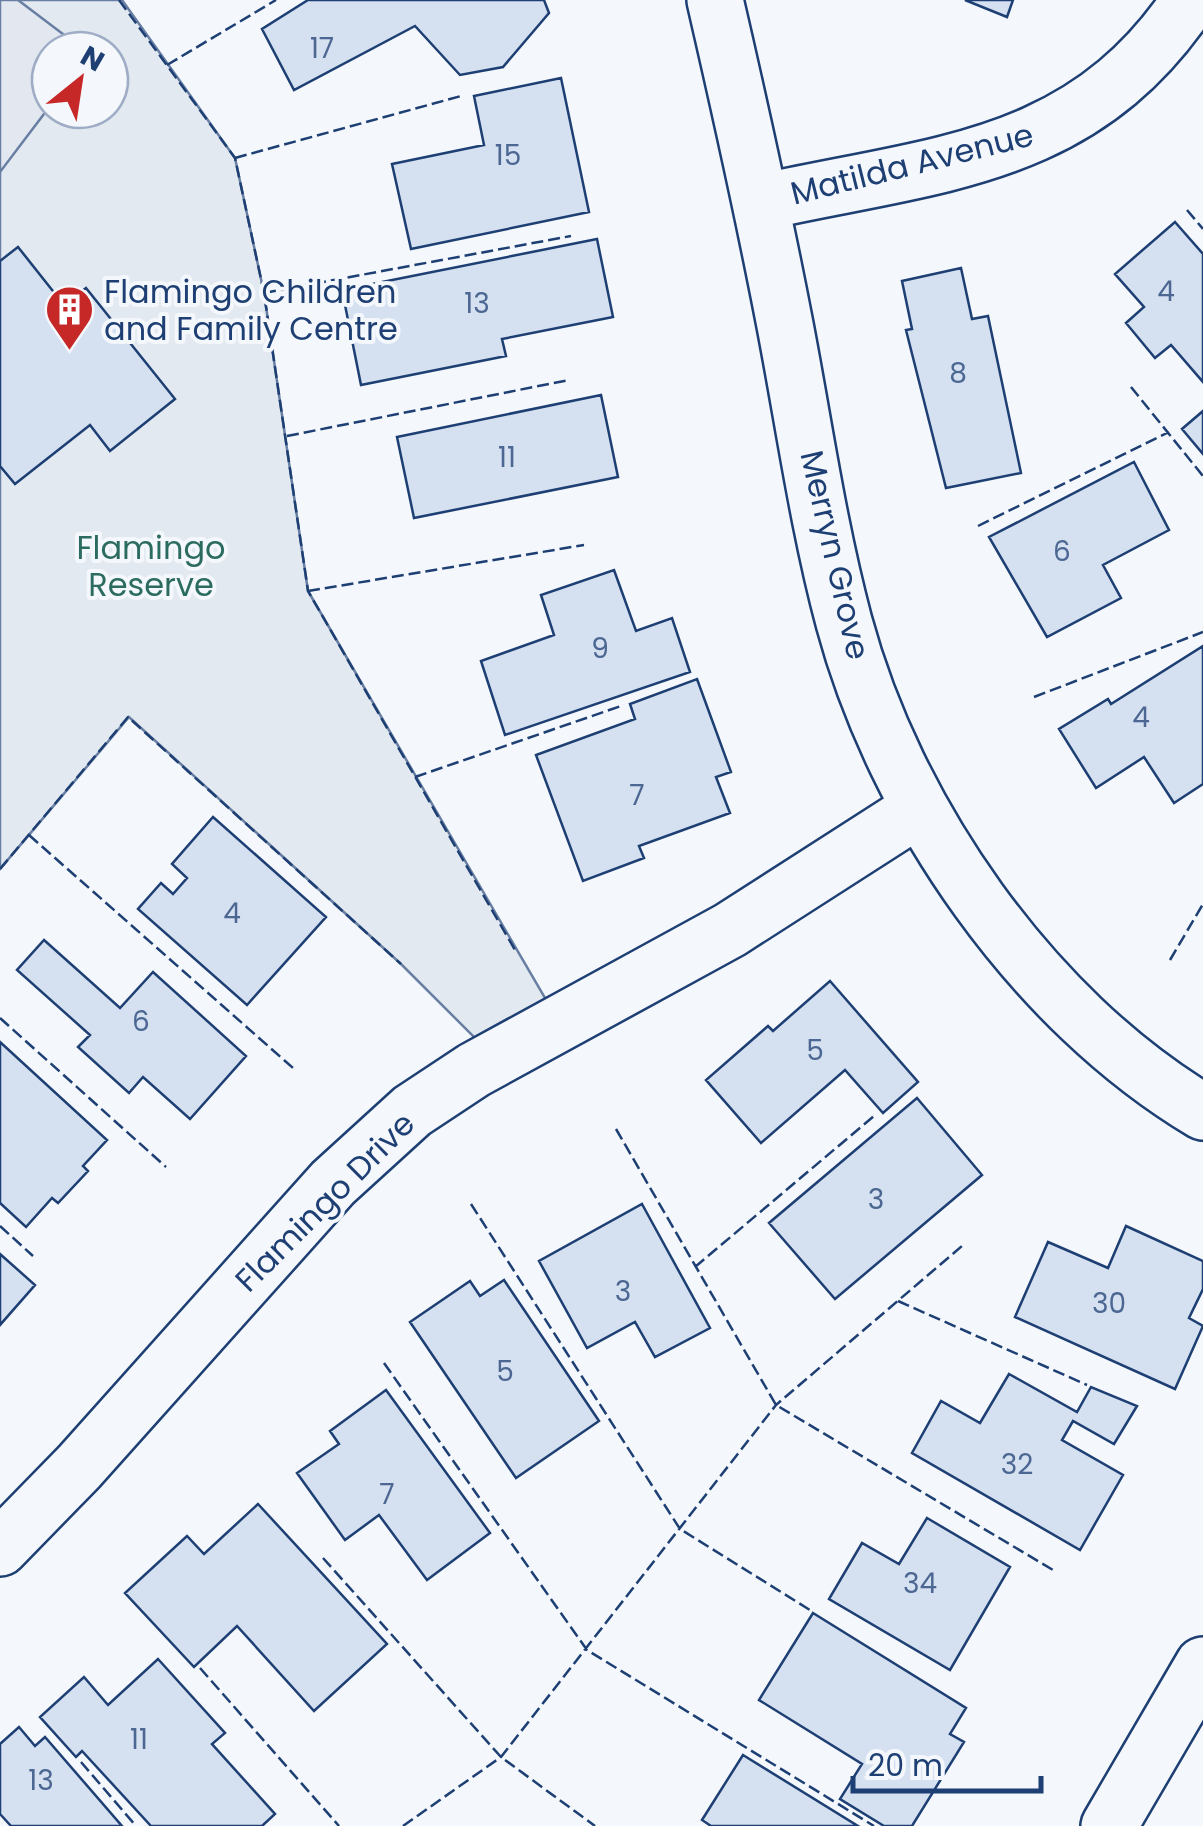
<svg xmlns="http://www.w3.org/2000/svg" width="1203" height="1826" viewBox="0 0 1203 1826" font-family="Poppins,sans-serif">
<rect width="100%" height="100%" fill="#f4f7fb"/>
<path fill="#e3e9f0" stroke="#687fa3" stroke-width="2.5" fill-rule="evenodd" d="M 0,0 L 122,0 L 235,158 L 264,293 L 308,591 L 559,1022 L 495,1058 L 401,964 L 129,717 L 0,869 ZM 50,50 L 110,50 L 110,110 L 50,110 Z"/>
<path fill="#e3e8f0" stroke="#687fa3" stroke-width="2.5" d="M 0,0 L 18,0 L 84,50 L 50,50 L 50,106 L 0,172 Z"/>
<path fill="#d5e0f0" stroke="#1d3f73" stroke-width="2.5" d="M 308,0 L 544,0 L 549,13 L 503,67 L 460,75 L 415,26 L 294,90 L 262,29 Z
M 965,0 L 1013,0 L 1007,17 Z
M 561,78 L 589,212 L 411,249 L 392,164 L 484,145 L 474,96 Z
M 1175,222 L 1203,254 L 1203,382 L 1171,345 L 1155,358 L 1126,323 L 1144,307 L 1115,274 Z
M 597,239 L 613,317 L 502,339 L 506,356 L 361,385 L 342,290 Z
M 18,247 L 64,305 L 86,288 L 175,399 L 110,451 L 90,425 L 15,484 L 0,466 L 0,261 Z
M 961,268 L 972,319 L 988,316 L 1021,473 L 946,488 L 906,330 L 912,329 L 902,281 Z
M 601,395 L 618,477 L 414,518 L 397,437 Z
M 1203,411 L 1203,454 L 1182,429 Z
M 1134,462 L 1169,530 L 1103,565 L 1121,598 L 1047,637 L 989,537 Z
M 614,570 L 636,631 L 672,618 L 690,672 L 505,735 L 481,661 L 554,635 L 541,595 Z
M 1203,646 L 1203,784 L 1174,803 L 1144,757 L 1096,788 L 1059,729 L 1108,699 L 1111,704 Z
M 697,679 L 731,772 L 716,777 L 730,813 L 639,846 L 644,858 L 583,881 L 536,755 L 635,719 L 630,704 Z
M 213,817 L 326,917 L 247,1005 L 138,909 L 161,883 L 173,894 L 187,878 L 172,864 Z
M 44,940 L 120,1008 L 153,972 L 246,1056 L 190,1119 L 143,1077 L 129,1093 L 78,1047 L 90,1035 L 17,970 Z
M 830,981 L 918,1082 L 883,1113 L 845,1070 L 761,1143 L 706,1080 L 768,1026 L 773,1031 Z
M 0,1042 L 107,1140 L 83,1166 L 88,1171 L 58,1203 L 52,1198 L 26,1227 L 0,1203 Z
M 917,1098 L 982,1175 L 835,1299 L 769,1223 Z
M 642,1204 L 710,1328 L 655,1357 L 635,1322 L 587,1348 L 539,1261 Z
M 1126,1226 L 1203,1261 L 1203,1289 L 1189,1318 L 1203,1326 L 1175,1389 L 1015,1317 L 1048,1242 L 1108,1268 Z
M 0,1254 L 35,1285 L 0,1325 Z
M 504,1280 L 599,1421 L 516,1478 L 410,1322 L 470,1281 L 480,1296 Z
M 1009,1374 L 1077,1412 L 1091,1387 L 1137,1406 L 1114,1444 L 1073,1421 L 1062,1440 L 1123,1475 L 1080,1550 L 912,1453 L 941,1401 L 980,1423 Z
M 386,1390 L 490,1533 L 427,1580 L 379,1515 L 345,1540 L 297,1473 L 339,1444 L 330,1431 Z
M 258,1504 L 387,1644 L 314,1711 L 237,1626 L 194,1667 L 125,1593 L 187,1536 L 204,1554 Z
M 927,1518 L 1010,1567 L 950,1670 L 829,1599 L 862,1543 L 899,1564 Z
M 813,1613 L 966,1708 L 950,1734 L 964,1742 L 912,1826 L 884,1826 L 840,1799 L 862,1764 L 759,1700 Z
M 158,1659 L 225,1733 L 212,1744 L 275,1814 L 262,1826 L 151,1826 L 82,1751 L 76,1757 L 40,1717 L 84,1677 L 108,1705 Z
M 19,1727 L 35,1746 L 45,1737 L 122,1826 L 11,1826 L 0,1814 L 0,1744 Z
M 743,1755 L 858,1826 L 711,1826 L 702,1820 Z"/>
<g fill="none" stroke-linecap="round" stroke-linejoin="round">
<defs>
<path id="minor" d="M 715,0 C 740,108 764,216 785,325 C 804,424 818,525 844,622 C 895,812 1032,1010 1203,1112
M 762,202 C 936,163 1082,162 1190,0
M 0,1548 L 79,1467 L 333,1183 L 412,1111 L 474,1070 L 730,930 L 917,810
M 1109,1826 L 1203,1665"/>
</defs>
<use href="#minor" stroke="#1d3f73" stroke-width="60"/>
<use href="#minor" stroke="#f4f7fb" stroke-width="55"/>
<path stroke="#1d3f73" stroke-width="2.5" stroke-dasharray="12 5" stroke-linecap="butt" d="M 119,0 L 235,158 L 264,293 L 308,591 L 515,950
M 167,65 L 276,0
M 235,158 L 461,96
M 1187,210 L 1203,229
M 264,293 L 571,236
M 1131,387 L 1203,476
M 287,436 L 569,380
M 978,526 L 1169,432
M 308,591 L 584,545
M 1034,697 L 1203,632
M 415,777 L 624,705
M 29,835 L 293,1068
M 0,869 L 128,717 L 401,964
M 1170,960 L 1203,904
M 0,1018 L 166,1167
M 616,1129 L 776,1405 L 1053,1570
M 471,1204 L 680,1529 L 810,1610
M 0,1226 L 33,1256
M 695,1267 L 874,1116
M 898,1301 L 1087,1385
M 384,1363 L 587,1650 L 874,1826
M 323,1558 L 501,1757 L 595,1826
M 200,1668 L 339,1826
M 81,1762 L 136,1826
M 403,1826 L 501,1757 L 776,1405 L 962,1246"/>
</g>
<defs>
<symbol id="building-pin" viewBox="-11 -11 22 30"><path d="M0 17L-7.5 6A9.5 9.5 0 1 1 7.5 6Z" fill="#c62828" stroke="#f4f7fb"/><path d="M-4-6H4V6H1V3H-1V6H-4ZM-2.5-4.3h1.7v1.8h-1.7ZM.8-4.3h1.7v1.8H.8ZM-2.5-1h1.7V.8h-1.7ZM.8-1h1.7V.8H.8Z" fill="#fff"/></symbol>
</defs>
<g fill-rule="evenodd">
<use href="#building-pin" x="42" y="282" width="55" height="75"/>
</g>
<g text-anchor="middle" stroke-width="8" stroke-linejoin="round" paint-order="stroke">
<g font-size="28" fill="#4b6792">
<text x="322" y="58">17</text>
<text x="508" y="165">15</text>
<text x="1166" y="301">4</text>
<text x="477" y="313">13</text>
<text x="958" y="383">8</text>
<text x="507" y="467">11</text>
<text x="1062" y="561">6</text>
<text x="600" y="658">9</text>
<text x="1141" y="727">4</text>
<text x="637" y="805">7</text>
<text x="232" y="923">4</text>
<text x="141" y="1031">6</text>
<text x="815" y="1060">5</text>
<text x="876" y="1209">3</text>
<text x="623" y="1301">3</text>
<text x="1109" y="1313">30</text>
<text x="505" y="1381">5</text>
<text x="1017" y="1474">32</text>
<text x="387" y="1504">7</text>
<text x="920" y="1593">34</text>
<text x="139" y="1749">11</text>
<text x="41" y="1790">13</text>
</g>
<g font-size="32" fill="#1d3f73" stroke="#f4f7fb">
<text transform="translate(912 164) rotate(-14)" y="11">Matilda Avenue</text>
<text transform="translate(835 555) rotate(77)" y="11">Merryn Grove</text>
<text transform="translate(325 1202) rotate(-45)" y="11">Flamingo Drive</text>
</g>
<g font-size="32" fill="#1d3f73" stroke="#f4f7fb" text-anchor="start">
<text x="104" y="303">Flamingo Children<tspan x="104" dy="37">and Family Centre</tspan></text>
</g>
<g font-size="32" fill="#2c6c60" stroke="#f4f7fb">
<text x="151" y="559">Flamingo<tspan x="151" dy="37">Reserve</tspan></text>
</g>
</g>
<g transform="translate(80 80) rotate(30)"><circle r="48" fill="#f4f7fb" stroke="#9eadc5" stroke-width="2.5"/>
<path d="M0-8L18 38L0 25L-18 38Z" fill="#c62828"/>
<text y="-15" font-size="28" font-weight="bold" text-anchor="middle" fill="#1d3f73">N</text>
</g>
<path d="M853 1776v15h188v-15" fill="none" stroke="#1d3f73" stroke-width="5"/>
<text x="868" y="1776" font-size="30" fill="#1d3f73" stroke="#f4f7fb" stroke-width="8" paint-order="stroke">20 m</text>
</svg>
